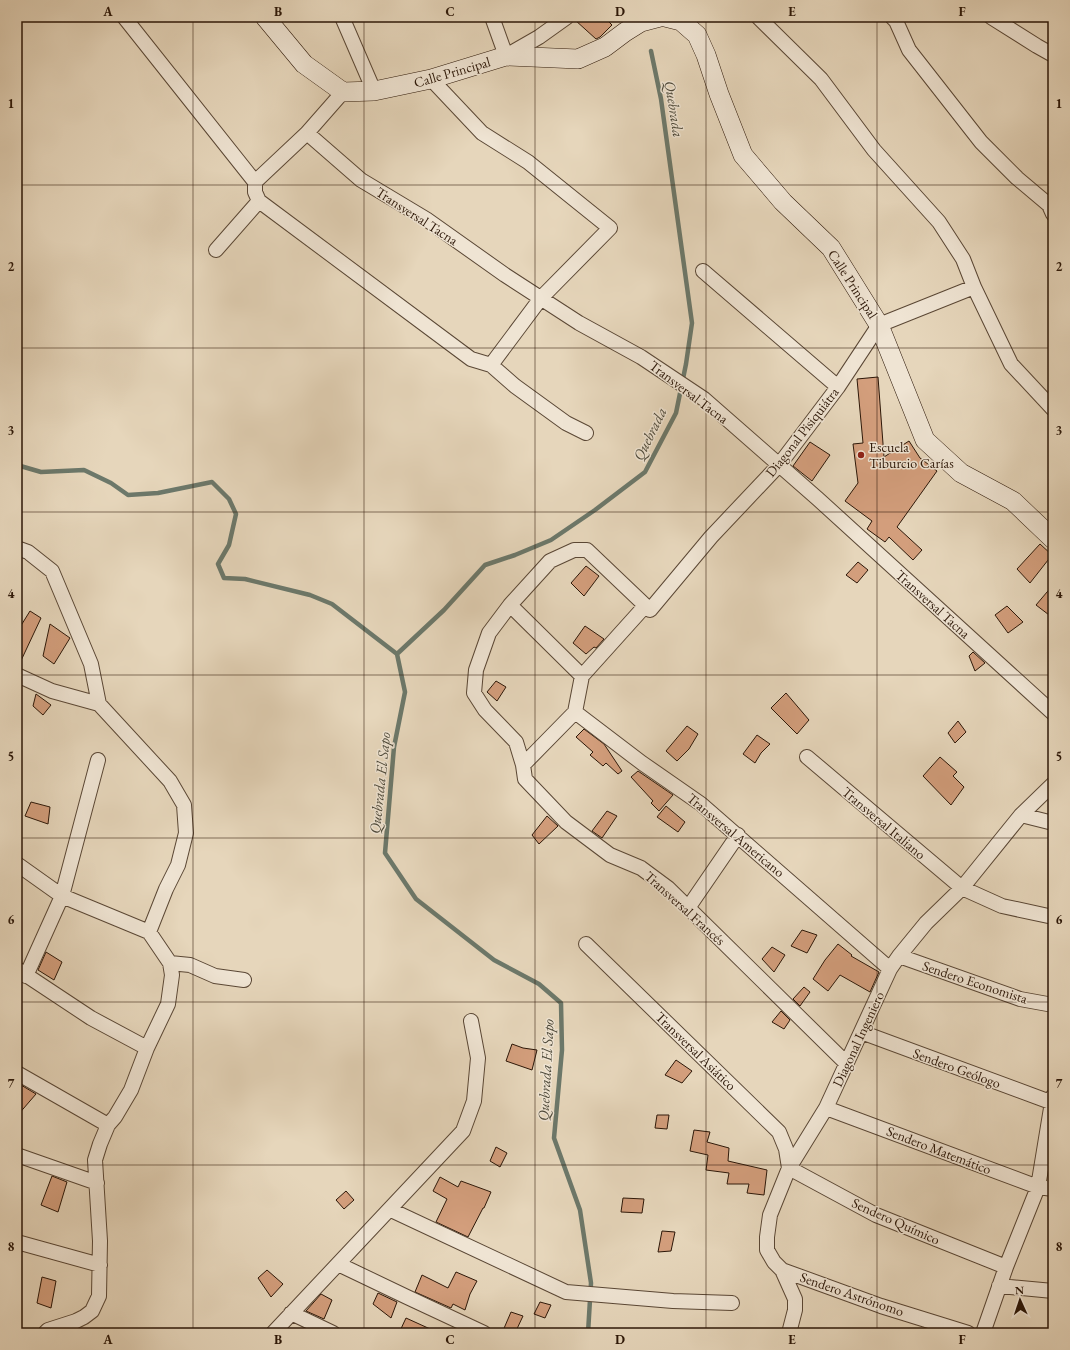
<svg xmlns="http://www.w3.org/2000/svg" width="1070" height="1350" viewBox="0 0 1070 1350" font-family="'EB Garamond',serif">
<rect width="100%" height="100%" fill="#e6d6bb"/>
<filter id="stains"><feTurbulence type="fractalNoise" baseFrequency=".005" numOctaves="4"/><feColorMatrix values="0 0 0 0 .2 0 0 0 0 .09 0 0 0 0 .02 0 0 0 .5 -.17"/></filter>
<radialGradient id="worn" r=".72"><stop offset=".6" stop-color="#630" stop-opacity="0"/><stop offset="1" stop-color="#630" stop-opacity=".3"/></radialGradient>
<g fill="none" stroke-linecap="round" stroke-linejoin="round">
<path stroke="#6c786a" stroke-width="4.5" d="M 17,465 L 41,472 L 84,470 L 111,483 L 128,495 L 158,493 L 212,482 L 229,499 L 236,514 L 229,545 L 218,564 L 224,578 L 245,579 L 310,595 L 332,604 L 397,654 L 405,692 L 394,747 L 385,853 L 416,899 L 494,960 L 539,984 L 561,1003 L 562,1050 L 554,1138 L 580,1210 L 591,1283 L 588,1333
M 397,654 L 444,610 L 485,565 L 515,555 L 551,540 L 595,510 L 645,472 L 676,413 L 686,364 L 692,323 L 661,99 L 651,51"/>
</g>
<path fill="#d39e7c" stroke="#2c1708" d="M 575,17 L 604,17 L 612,25 L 600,37 L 596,39 L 575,20 Z
M 878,377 L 884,457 L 909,441 L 920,458 L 937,471 L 897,527 L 922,550 L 913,560 L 889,537 L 885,542 L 867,529 L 872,521 L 845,501 L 858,483 L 853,444 L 863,443 L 857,379 Z
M 810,442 L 830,455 L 812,481 L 793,466 Z
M 1040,544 L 1052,555 L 1030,583 L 1017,569 Z
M 858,562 L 868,570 L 857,583 L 846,575 Z
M 586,566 L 599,576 L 584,596 L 571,583 Z
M 1053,585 L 1053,618 L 1036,605 Z
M 1007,606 L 1023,622 L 1008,633 L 995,615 Z
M 30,611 L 41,618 L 18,667 L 17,667 L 17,632 Z
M 50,624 L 70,638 L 54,664 L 43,656 Z
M 585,626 L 604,639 L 596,648 L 594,647 L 586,654 L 573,643 Z
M 973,652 L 985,663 L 975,671 L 969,656 Z
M 496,681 L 506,687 L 497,701 L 487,692 Z
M 786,693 L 809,720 L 797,734 L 771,708 Z
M 36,694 L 51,705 L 43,715 L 33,706 Z
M 958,721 L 966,732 L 955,743 L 948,733 Z
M 687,726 L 698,734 L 689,749 L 677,761 L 666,751 Z
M 584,729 L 604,744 L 622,771 L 618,774 L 606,763 L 603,766 L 590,755 L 593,752 L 576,737 Z
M 757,735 L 770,744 L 761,753 L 755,763 L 743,754 Z
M 940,757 L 957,772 L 953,776 L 964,787 L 951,805 L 923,776 Z
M 638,771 L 673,795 L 659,811 L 651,803 L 653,801 L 631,777 Z
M 31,802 L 50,807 L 48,824 L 25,816 Z
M 666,806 L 685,822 L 678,832 L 657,817 Z
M 607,811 L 617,816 L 602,838 L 592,831 Z
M 547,816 L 558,826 L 539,844 L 532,835 Z
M 802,930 L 817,935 L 807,953 L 791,946 Z
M 838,944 L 852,955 L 851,956 L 879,972 L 870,992 L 840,975 L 828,991 L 813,979 L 825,960 Z
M 772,947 L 785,955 L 774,972 L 762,959 Z
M 46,952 L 62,962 L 54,980 L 38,970 Z
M 804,987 L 810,992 L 800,1006 L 793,999 Z
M 781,1011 L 790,1020 L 784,1029 L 772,1022 Z
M 512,1044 L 523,1048 L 537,1050 L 532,1070 L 506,1061 Z
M 676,1060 L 692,1071 L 682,1083 L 665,1075 Z
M 21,1085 L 36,1094 L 17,1116 L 17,1092 Z
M 657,1115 L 669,1115 L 667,1129 L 655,1128 Z
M 694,1130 L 710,1132 L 707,1142 L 729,1148 L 728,1161 L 767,1170 L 764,1195 L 747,1193 L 749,1184 L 727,1184 L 729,1173 L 706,1170 L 708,1155 L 690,1151 Z
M 496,1147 L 507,1153 L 500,1167 L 490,1161 Z
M 52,1176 L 67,1182 L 58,1212 L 41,1205 Z
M 440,1177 L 458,1187 L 461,1181 L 491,1192 L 484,1208 L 483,1208 L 468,1237 L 436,1222 L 447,1199 L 433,1191 Z
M 346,1191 L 354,1200 L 344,1209 L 336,1200 Z
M 623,1198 L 644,1199 L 642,1213 L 621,1212 Z
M 662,1231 L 675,1232 L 671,1251 L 658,1252 Z
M 267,1270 L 283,1284 L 271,1297 L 258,1278 Z
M 456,1272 L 477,1281 L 470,1294 L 465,1310 L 453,1304 L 451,1308 L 415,1292 L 422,1275 L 448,1288 Z
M 42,1277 L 56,1281 L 51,1308 L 37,1303 Z
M 378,1293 L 397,1302 L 391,1318 L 373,1304 Z
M 321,1294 L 332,1300 L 324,1319 L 306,1311 Z
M 540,1302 L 551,1305 L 545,1318 L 534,1314 Z
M 511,1312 L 523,1316 L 515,1333 L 502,1333 Z
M 406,1318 L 439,1333 L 399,1333 Z"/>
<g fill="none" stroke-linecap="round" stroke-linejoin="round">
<defs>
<path id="street" d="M 124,17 L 255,182
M 342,17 L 374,91
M 492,17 L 506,56 L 539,37 L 567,17
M 758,17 L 821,79 L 874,150 L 939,222 L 963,259 L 974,287 L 1011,364 L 1053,409
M 892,17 L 896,21 L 909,50 L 981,142 L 1017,178 L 1049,205 L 1053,214
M 991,17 L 1037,46 L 1053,55
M 431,79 L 482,133 L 528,162 L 610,228 L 541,298 L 491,365
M 307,133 L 361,180 L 426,219 L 505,275 L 579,323 L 641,357 L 704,399 L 818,499 L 1053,713
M 259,201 L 471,359 L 491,365 L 515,386 L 566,423 L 586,433
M 216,250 L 259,201 L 255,192 L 255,182 L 307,133 L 343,92
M 703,271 L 838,387
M 17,548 L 28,552 L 52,571 L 91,664 L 99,704 L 170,781 L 184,805 L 186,833 L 178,865 L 166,889 L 149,932
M 510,605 L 582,676
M 17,675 L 52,691 L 99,704
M 575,712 L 642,763 L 701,804 L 890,969
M 807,757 L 962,888 L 1002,906 L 1053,917
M 523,765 L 575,712 L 582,676 L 645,606
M 1021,815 L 1053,823
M 17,864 L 62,896 L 149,932 L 170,963 L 172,975 L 168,1004 L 147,1048 L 131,1090 L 115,1117 L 108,1125 L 100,1144 L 95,1160 L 100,1241 L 99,1296 L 92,1311 L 84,1317 L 76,1321 L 48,1330 L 45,1333
M 688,908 L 738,835
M 586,944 L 779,1132 L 786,1149 L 789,1168 L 876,1215 L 1006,1267
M 899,956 L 1020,999 L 1053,1005
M 170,963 L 190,965 L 215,976 L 244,980
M 17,969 L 91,1018 L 147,1048
M 26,976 L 62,896 L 98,760
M 861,1032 L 1053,1103
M 846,1063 L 668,888 L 641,868 L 610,855 L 566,822 L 525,779 L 523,765 L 516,742 L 485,710 L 474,693 L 476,670 L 489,633 L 510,605 L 550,561 L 574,550 L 587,550 L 650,610 L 711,537 L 779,465 L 838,387 L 879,325 L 974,287
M 17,1073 L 108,1125
M 826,1108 L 1038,1187 L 1053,1189
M 17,1155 L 97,1183
M 391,1210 L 566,1292 L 673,1301 L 732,1303
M 17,1242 L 100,1265
M 338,1264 L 407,1297 L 484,1333
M 782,1270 L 881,1306 L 968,1333
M 999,1286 L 1053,1291
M 291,1313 L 333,1333
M 273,1333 L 463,1131 L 474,1101 L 478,1058 L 471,1021
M 789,1333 L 795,1310 L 795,1299 L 782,1270 L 774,1262 L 767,1250 L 767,1237 L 770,1215 L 789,1168 L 826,1108 L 890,969 L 899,956 L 926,923 L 962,888 L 1021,815 L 1053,784
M 983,1333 L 1006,1267 L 1038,1187 L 1053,1096"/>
<path id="secondary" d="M 265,17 L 304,64 L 343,92 L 374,91 L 431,79 L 506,56 L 578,59 L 605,47 L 625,32 L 641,22 L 660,17
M 665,17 L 681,21 L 697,35 L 706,55 L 719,94 L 743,155 L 783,202 L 831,248 L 879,325 L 925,440 L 961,473 L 1013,501 L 1053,539"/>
</defs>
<use href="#street" stroke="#5a4735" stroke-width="16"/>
<use href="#secondary" stroke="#2c1708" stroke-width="20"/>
<use href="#street" stroke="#efe4d3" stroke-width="14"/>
<use href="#secondary" stroke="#efe4d3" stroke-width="19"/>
</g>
<path fill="none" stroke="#2c1708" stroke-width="1" stroke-opacity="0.55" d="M 193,17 L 193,1333M 364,17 L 364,1333M 535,17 L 535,1333M 706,17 L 706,1333M 877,17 L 877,1333M 17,185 L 1053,185M 17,348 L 1053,348M 17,512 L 1053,512M 17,675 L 1053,675M 17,838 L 1053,838M 17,1002 L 1053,1002M 17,1165 L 1053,1165"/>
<circle fill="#8f2418" stroke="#efe4d3" stroke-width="1.5" cx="861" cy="455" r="4"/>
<g text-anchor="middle" stroke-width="3" stroke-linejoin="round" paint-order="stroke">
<g font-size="14" fill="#2c1708" stroke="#efe4d3">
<text transform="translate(452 72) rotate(-16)" y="5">Calle Principal</text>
<text transform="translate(417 216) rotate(33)" y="5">Transversal Tacna</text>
<text transform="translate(853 284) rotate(57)" y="5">Calle Principal</text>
<text transform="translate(689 392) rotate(37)" y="5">Transversal Tacna</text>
<text transform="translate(802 432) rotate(-52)" y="5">Diagonal Pisiquiátra</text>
<text transform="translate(933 604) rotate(42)" y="5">Transversal Tacna</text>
<text transform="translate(884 823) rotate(40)" y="5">Transversal Italiano</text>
<text transform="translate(736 835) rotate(40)" y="5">Transversal Americano</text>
<text transform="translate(685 908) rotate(42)" y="5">Transversal Francés</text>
<text transform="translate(975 982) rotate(18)" y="5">Sendero Economista</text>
<text transform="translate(858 1039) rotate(-65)" y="5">Diagonal Ingeniero</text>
<text transform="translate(696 1051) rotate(44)" y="5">Transversal Asiático</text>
<text transform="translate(957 1068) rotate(20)" y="5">Sendero Geólogo</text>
<text transform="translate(939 1150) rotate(21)" y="5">Sendero Matemático</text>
<text transform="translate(896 1221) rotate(24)" y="5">Sendero Químico</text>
<text transform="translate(852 1294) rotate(19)" y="5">Sendero Astrónomo</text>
</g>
<g font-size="14" fill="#2c1708" stroke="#efe4d3" text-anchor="start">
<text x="869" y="452">Escuela<tspan x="869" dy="16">Tiburcio Carías</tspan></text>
</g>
<g font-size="15" font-style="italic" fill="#4c4839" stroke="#efe4d3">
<text transform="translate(674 109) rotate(81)" y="5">Quebrada</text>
<text transform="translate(650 434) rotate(-64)" y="5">Quebrada</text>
<text transform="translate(380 783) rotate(-84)" y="5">Quebrada El Sapo</text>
<text transform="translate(546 1070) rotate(-87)" y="5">Quebrada El Sapo</text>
</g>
</g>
<rect width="1070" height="1350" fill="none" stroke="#e6d6bb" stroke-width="44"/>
<g transform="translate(1020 1300) rotate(357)" stroke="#efe4d3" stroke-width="3" paint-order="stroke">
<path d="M0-3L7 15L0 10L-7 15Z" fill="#2c1708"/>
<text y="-6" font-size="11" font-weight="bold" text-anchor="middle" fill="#2c1708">N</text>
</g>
<rect x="22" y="22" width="1026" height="1306" fill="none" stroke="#2c1708" stroke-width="1.5"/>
<g font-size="13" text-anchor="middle" font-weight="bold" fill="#2c1708">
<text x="108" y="16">A</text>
<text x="278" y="16">B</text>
<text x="450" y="16">C</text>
<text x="620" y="16">D</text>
<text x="792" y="16">E</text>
<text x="962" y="16">F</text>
<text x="11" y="108">1</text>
<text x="1059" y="108">1</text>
<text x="11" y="271">2</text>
<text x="1059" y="271">2</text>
<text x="11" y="435">3</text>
<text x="1059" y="435">3</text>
<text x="11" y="598">4</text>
<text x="1059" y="598">4</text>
<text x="11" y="761">5</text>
<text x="1059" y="761">5</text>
<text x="11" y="924">6</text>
<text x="1059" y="924">6</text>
<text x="11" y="1088">7</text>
<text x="1059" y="1088">7</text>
<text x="11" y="1251">8</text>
<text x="1059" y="1251">8</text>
<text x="108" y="1344">A</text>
<text x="278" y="1344">B</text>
<text x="450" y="1344">C</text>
<text x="620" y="1344">D</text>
<text x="792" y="1344">E</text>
<text x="962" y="1344">F</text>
</g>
<rect width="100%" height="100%" filter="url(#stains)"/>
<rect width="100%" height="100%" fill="url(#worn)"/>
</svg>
